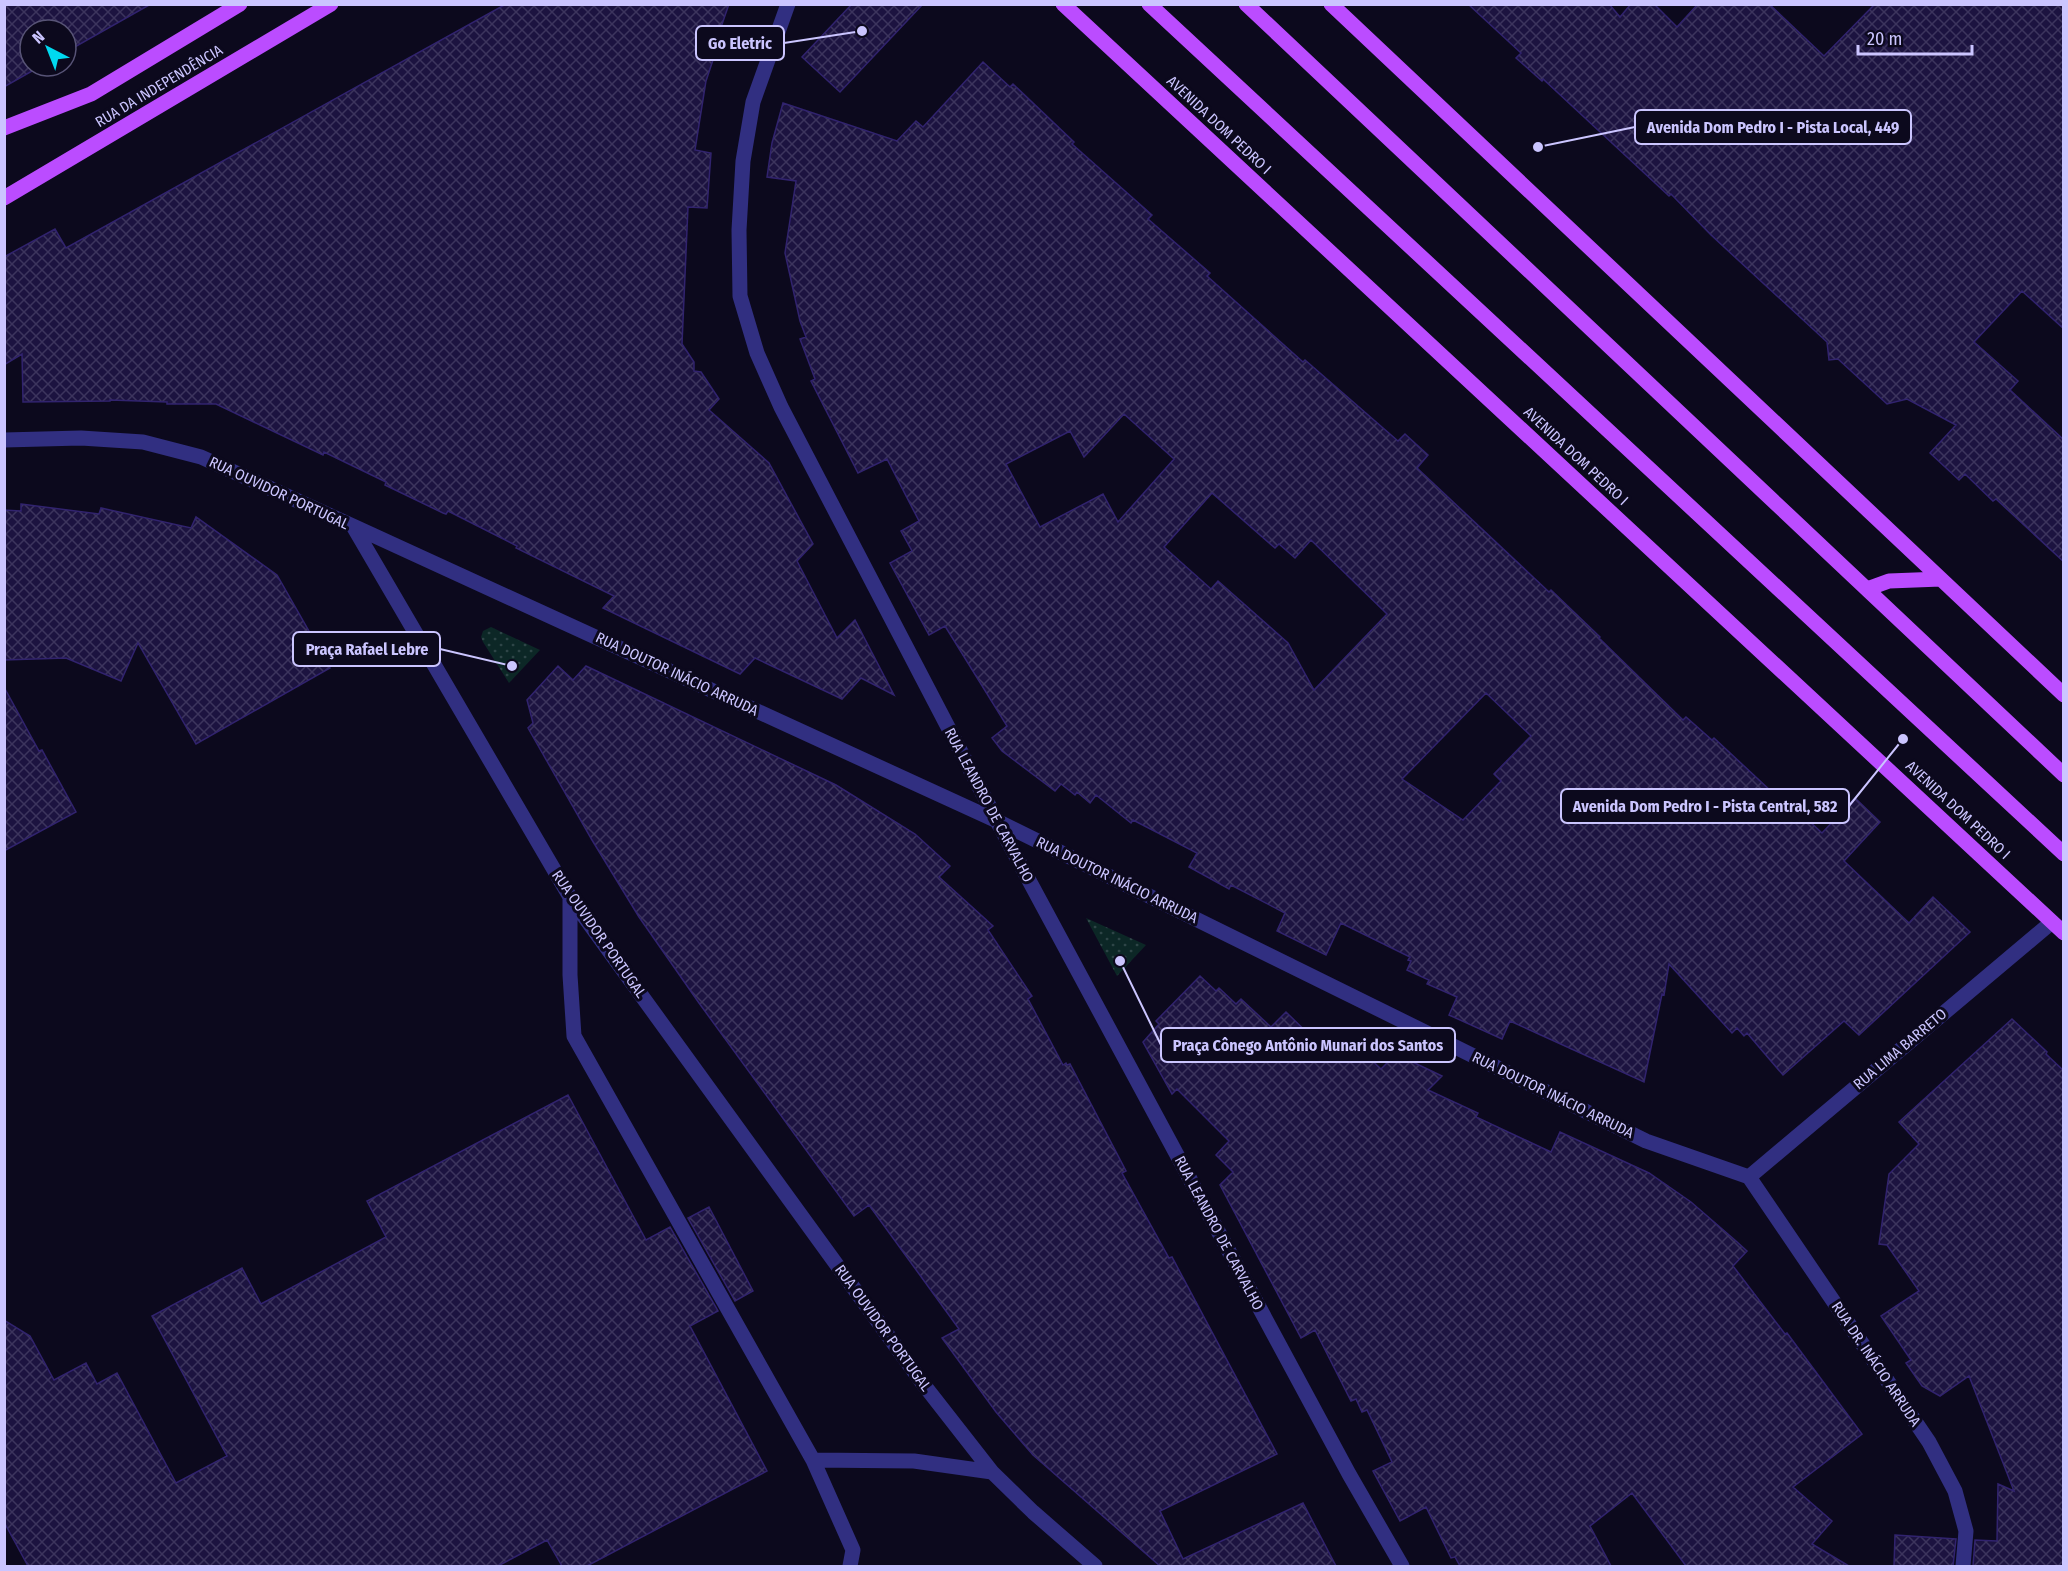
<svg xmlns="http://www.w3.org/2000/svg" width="2068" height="1571" viewBox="0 0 2068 1571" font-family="'Fira Sans Condensed',sans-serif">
<defs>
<pattern id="park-dots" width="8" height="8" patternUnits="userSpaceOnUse" patternTransform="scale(1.5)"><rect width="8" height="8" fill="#0c2726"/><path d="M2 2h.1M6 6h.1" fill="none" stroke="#2e4547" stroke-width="1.8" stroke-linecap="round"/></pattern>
<pattern id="building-cross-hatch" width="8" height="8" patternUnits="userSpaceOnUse" patternTransform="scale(1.5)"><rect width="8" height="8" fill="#1c1340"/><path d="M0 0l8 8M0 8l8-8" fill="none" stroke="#3c345d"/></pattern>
</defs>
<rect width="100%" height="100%" fill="#0c091d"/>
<path fill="url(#park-dots)" d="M 491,627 L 540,650 L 509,683 L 483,642 L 481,637 L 483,631 Z
M 1086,918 L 1146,945 L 1117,976 Z"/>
<path fill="url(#building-cross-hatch)" stroke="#31236e" stroke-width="1.5" fill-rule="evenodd" d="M 4,4 L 151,4 L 66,52 L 66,30 L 30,30 L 30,66 L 41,66 L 4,87 Z
M 506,4 L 729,4 L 710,59 L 713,60 L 706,81 L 695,150 L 711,153 L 707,208 L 688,207 L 682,344 L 694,362 L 694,371 L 701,372 L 719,399 L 709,410 L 769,463 L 813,544 L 797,561 L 837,638 L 855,620 L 894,695 L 861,678 L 842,699 L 755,658 L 740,674 L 603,608 L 614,596 L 516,548 L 517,546 L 448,511 L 446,514 L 443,513 L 385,485 L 386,482 L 324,452 L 323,455 L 216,404 L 167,404 L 167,402 L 110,400 L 110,401 L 23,402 L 22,354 L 4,365 L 4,257 L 55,229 L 66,248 Z
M 852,4 L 923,4 L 840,92 L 802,57 Z
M 1468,4 L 1609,4 L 1620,17 L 1631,4 L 1654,4 L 1677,27 L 1698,4 L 1769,4 L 1824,56 L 1875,4 L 2064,4 L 2064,329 L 2022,291 L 1974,342 L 2018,381 L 2010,390 L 2064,440 L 2064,562 L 1996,499 L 1993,501 L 1965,474 L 1959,480 L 1930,453 L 1956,425 L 1907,399 L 1887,404 L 1838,359 L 1829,360 L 1827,342 L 1711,235 L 1671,194 L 1669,196 L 1543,79 L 1542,81 L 1516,58 L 1521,53 Z
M 983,62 L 1010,87 L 1013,84 L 1074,142 L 1072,144 L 1152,215 L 1148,219 L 1210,273 L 1207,276 L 1303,362 L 1305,360 L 1398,441 L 1405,434 L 1428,455 L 1417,468 L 1549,592 L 1551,590 L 1600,637 L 1599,638 L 1683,720 L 1686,717 L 1712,740 L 1714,738 L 1788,807 L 1791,804 L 1822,833 L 1855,798 L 1880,822 L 1844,861 L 1909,923 L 1933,897 L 1970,932 L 1859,1035 L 1844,1021 L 1783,1075 L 1747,1033 L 1744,1036 L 1737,1028 L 1732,1033 L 1669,964 L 1664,995 L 1662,994 L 1644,1082 L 1510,1021 L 1502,1039 L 1449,1015 L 1457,997 L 1427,984 L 1429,980 L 1407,970 L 1411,961 L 1408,960 L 1410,957 L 1341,923 L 1326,955 L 1277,931 L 1285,913 L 1231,885 L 1229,889 L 1189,867 L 1197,853 L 1133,820 L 1131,823 L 1096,795 L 1090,803 L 1077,792 L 1075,795 L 1061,784 L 1055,791 L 1002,751 L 992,738 L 1007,726 L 945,626 L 929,635 L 890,563 L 912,551 L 901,531 L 919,521 L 887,459 L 858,473 L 811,381 L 815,379 L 800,339 L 806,337 L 800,321 L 785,253 L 796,181 L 767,177 L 772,143 L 783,103 L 897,141 L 916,121 L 923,127 ZM 1124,414 L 1174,459 L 1118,522 L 1103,494 L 1040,527 L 1006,464 L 1070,431 L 1084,457 ZM 1212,493 L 1275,548 L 1279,544 L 1295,558 L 1311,540 L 1387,614 L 1314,690 L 1288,643 L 1218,581 L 1211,589 L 1164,547 ZM 1486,693 L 1531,736 L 1494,774 L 1501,781 L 1463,820 L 1402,779 Z
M 21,504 L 99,514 L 101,508 L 191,528 L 196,517 L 277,575 L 330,668 L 196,744 L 138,643 L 121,681 L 66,658 L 4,660 L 4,510 L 21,511 Z
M 558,666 L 573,680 L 586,666 L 836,785 L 915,834 L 950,866 L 939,877 L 993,926 L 988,930 L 1032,996 L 1028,999 L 1063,1065 L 1066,1063 L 1067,1065 L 1070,1064 L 1126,1171 L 1122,1173 L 1169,1258 L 1172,1257 L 1277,1454 L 1160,1511 L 1183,1559 L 1303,1503 L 1336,1566 L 1160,1566 L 1033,1455 L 996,1412 L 942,1338 L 959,1329 L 869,1205 L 854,1216 L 699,1003 L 639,917 L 592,840 L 528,728 L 533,723 L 527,700 Z
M 4,687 L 39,751 L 42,750 L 76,812 L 4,851 Z
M 1200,976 L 1216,991 L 1219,988 L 1236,1004 L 1241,999 L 1271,1027 L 1286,1012 L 1327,1052 L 1338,1041 L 1348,1049 L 1354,1043 L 1381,1069 L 1396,1054 L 1442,1076 L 1428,1090 L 1478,1113 L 1476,1117 L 1551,1152 L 1560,1132 L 1649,1173 L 1691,1202 L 1736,1241 L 1747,1251 L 1733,1266 L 1785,1334 L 1787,1333 L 1862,1434 L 1793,1487 L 1832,1521 L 1812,1544 L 1849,1566 L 1686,1566 L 1632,1493 L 1590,1526 L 1611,1566 L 1460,1566 L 1455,1557 L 1451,1558 L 1426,1507 L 1400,1521 L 1373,1471 L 1392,1462 L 1367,1410 L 1362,1412 L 1356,1399 L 1351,1401 L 1315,1330 L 1301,1338 L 1220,1185 L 1233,1172 L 1216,1155 L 1229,1141 L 1177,1089 L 1172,1094 L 1143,1042 L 1159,1024 L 1156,1021 Z
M 2012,1019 L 2047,1052 L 2046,1054 L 2064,1071 L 2064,1566 L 1973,1566 L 1975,1540 L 1997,1541 L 1998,1484 L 2014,1491 L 1969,1376 L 1940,1396 L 1922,1386 L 1906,1363 L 1911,1360 L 1881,1316 L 1919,1291 L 1887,1245 L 1879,1244 L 1889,1174 L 1919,1144 L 1899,1122 Z
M 568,1095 L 646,1240 L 670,1227 L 718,1311 L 690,1326 L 767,1471 L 587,1566 L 562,1566 L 547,1540 L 498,1566 L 28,1566 L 4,1522 L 4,1320 L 30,1336 L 54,1380 L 86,1363 L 97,1384 L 117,1373 L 176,1483 L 227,1456 L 152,1316 L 242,1268 L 261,1304 L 386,1237 L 367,1201 Z
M 709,1207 L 753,1291 L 735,1301 L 688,1218 Z
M 1895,1535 L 1956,1539 L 1953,1566 L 1894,1566 Z"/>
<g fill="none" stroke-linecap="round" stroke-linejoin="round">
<path stroke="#312f81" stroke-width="15" d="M 788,4 L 753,102 L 743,161 L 739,230 L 740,296 L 757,353 L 781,407 L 997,821 L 1349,1474 L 1402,1566
M 4,440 L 81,438 L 143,442 L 201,457 L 353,526 L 570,897 L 924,1385 L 992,1472 L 1033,1512 L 1095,1566
M 353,526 L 997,821 L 1646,1141 L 1749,1177
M 570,897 L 570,975 L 574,1036 L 813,1460 L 914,1461 L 992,1472
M 1749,1177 L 1929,1442 L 1955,1491 L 1966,1531 L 1963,1566
M 1749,1177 L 2052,922
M 813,1460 L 853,1550 L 850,1566"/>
<path stroke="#bb4cff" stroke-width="15" d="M 1063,4 L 2064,933
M 1149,4 L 2064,854
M 1246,4 L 2064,775
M 1331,4 L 2064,695
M 4,128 L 91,94 L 240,4
M 4,198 L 331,4
M 1867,589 L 1889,581 L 1941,579"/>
</g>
<g text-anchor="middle" stroke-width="6" stroke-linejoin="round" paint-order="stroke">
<g font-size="15" fill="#cbc5ff" stroke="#0c091d">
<text transform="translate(159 86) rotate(-31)" y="5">RUA DA INDEPENDÊNCIA</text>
<text transform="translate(1219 125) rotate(43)" y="5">AVENIDA DOM PEDRO I</text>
<text transform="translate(1576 456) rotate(43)" y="5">AVENIDA DOM PEDRO I</text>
<text transform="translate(279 493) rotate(25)" y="5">RUA OUVIDOR PORTUGAL</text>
<text transform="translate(677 674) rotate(25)" y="5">RUA DOUTOR INÁCIO ARRUDA</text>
<text transform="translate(989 805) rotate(62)" y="5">RUA LEANDRO DE CARVALHO</text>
<text transform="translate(1958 810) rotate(43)" y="5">AVENIDA DOM PEDRO I</text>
<text transform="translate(1117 880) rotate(26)" y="5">RUA DOUTOR INÁCIO ARRUDA</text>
<text transform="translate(599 934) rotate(55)" y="5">RUA OUVIDOR PORTUGAL</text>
<text transform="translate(1900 1049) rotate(-40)" y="5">RUA LIMA BARRETO</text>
<text transform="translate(1553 1095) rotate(26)" y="5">RUA DOUTOR INÁCIO ARRUDA</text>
<text transform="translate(1219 1233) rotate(62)" y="5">RUA LEANDRO DE CARVALHO</text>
<text transform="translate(883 1328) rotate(54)" y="5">RUA OUVIDOR PORTUGAL</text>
<text transform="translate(1876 1364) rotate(56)" y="5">RUA DR. INÁCIO ARRUDA</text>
</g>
</g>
<path fill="none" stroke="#cbc5ff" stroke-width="2" d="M862 31L784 43M1538 147L1635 127M512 666L440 649M1903 739L1849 806M1120 961L1161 1045"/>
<g fill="#cbc5ff" stroke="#0c091d" stroke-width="2">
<circle cx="862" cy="31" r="6"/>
<circle cx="1538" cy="147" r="6"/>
<circle cx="512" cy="666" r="6"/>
<circle cx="1903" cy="739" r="6"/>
<circle cx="1120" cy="961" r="6"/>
</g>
<g fill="#0c091d" stroke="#cbc5ff" stroke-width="2">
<rect x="696" y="26" width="88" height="34" rx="6"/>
<rect x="1635" y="110" width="276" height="34" rx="6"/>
<rect x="293" y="632" width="147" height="34" rx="6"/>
<rect x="1561" y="789" width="288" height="34" rx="6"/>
<rect x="1161" y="1028" width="294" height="34" rx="6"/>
</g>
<g font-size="16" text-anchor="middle" font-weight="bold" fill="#cbc5ff">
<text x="740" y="49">Go Eletric</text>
<text x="1773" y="133">Avenida Dom Pedro I - Pista Local, 449</text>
<text x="367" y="655">Praça Rafael Lebre</text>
<text x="1705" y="812">Avenida Dom Pedro I - Pista Central, 582</text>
<text x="1308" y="1051">Praça Cônego Antônio Munari dos Santos</text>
</g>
<rect width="2068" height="1571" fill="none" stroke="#cbc5ff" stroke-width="12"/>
<g transform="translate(48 48) rotate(318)"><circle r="28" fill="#0c091d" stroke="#585477" stroke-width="1.5"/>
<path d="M0-4.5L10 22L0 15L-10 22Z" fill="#00daf0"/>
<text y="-9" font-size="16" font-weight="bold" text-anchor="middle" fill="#cbc5ff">N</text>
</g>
<path d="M1858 45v9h114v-9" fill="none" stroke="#cbc5ff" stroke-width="3"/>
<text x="1867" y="45" font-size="18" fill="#cbc5ff" stroke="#0c091d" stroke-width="4.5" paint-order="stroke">20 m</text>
</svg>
